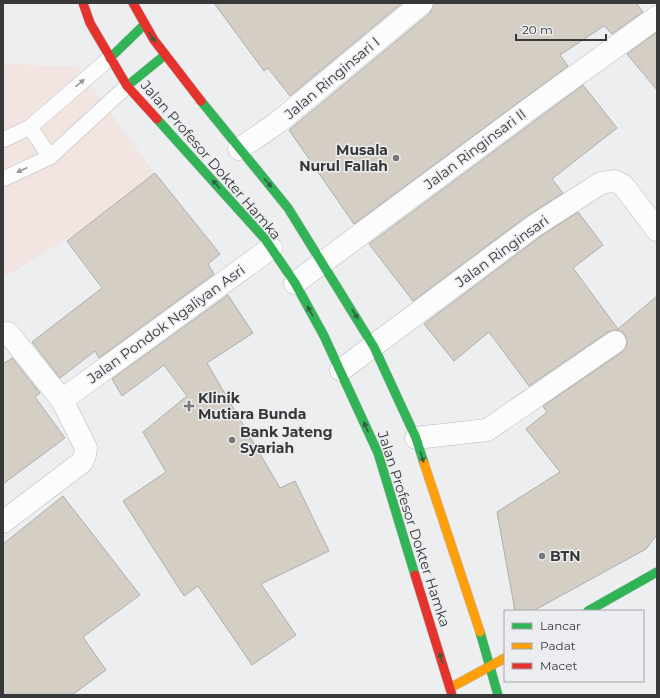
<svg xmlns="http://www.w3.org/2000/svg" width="660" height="698" viewBox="0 0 660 698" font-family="Montserrat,sans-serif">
<rect width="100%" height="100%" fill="#edeeef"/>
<path fill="#f2e5e1" d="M 3,64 L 77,66 L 160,181 L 3,278 Z"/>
<path fill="#d5cec4" stroke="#aeaeae" d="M 214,3 L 402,3 L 290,96 L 268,68 L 264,71 Z
M 434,3 L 639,3 L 637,4 L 643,12 L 612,34 L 604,26 L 560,55 L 568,66 L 354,224 L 289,130 L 430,13 Z
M 657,32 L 657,90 L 627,54 Z
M 583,85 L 617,128 L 552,179 L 563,193 L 527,216 L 413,301 L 369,244 Z
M 155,173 L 220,254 L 208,264 L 214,274 L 99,358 L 95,351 L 60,378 L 32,342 L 102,288 L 67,241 Z
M 578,212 L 603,245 L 573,268 L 618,329 L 657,296 L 657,535 L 646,549 L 533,611 L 515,611 L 497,512 L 560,472 L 526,429 L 547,412 L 543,406 L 622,352 L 626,347 L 627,341 L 625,335 L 621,331 L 614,330 L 608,332 L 529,386 L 489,332 L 454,361 L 424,324 L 541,236 Z
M 228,295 L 253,333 L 207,363 L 280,488 L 295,481 L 329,551 L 261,584 L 296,635 L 252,665 L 198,586 L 184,596 L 123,501 L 166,472 L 143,432 L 187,396 L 164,365 L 122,396 L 112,379 Z
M 12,358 L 40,393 L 35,397 L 65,438 L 3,484 L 3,364 Z
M 63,496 L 140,595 L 83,637 L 106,670 L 72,695 L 3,695 L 3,544 Z"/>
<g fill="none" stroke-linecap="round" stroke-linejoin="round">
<defs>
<path id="lane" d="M 30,127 L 50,157
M 3,140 L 30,127 L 110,58
M 3,179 L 50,157 L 127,86"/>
<path id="street" d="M 239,149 L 277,123 L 422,3
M 295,283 L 539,102 L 657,17
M 341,370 L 534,226 L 601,183 L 614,181 L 623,185 L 657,230
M 62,400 L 271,248
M 416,438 L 487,430 L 615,342
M 3,522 L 82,462 L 85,455 L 86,448 L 62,400 L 8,333"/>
<path id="fast" d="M 110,58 L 144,25
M 127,86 L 165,55
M 201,101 L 288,208 L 374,347 L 416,438 L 424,463
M 157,119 L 265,239 L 295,283 L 324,336 L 378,453 L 415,575
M 588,611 L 657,572
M 480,632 L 498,695"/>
<path id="slow" d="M 424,463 L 480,632
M 450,688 L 505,658"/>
<path id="jam" d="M 83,3 L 90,23 L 127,86 L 157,119
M 133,3 L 154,40 L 201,101
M 415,575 L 452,695"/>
</defs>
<use href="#lane" stroke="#bbbbbc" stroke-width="16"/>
<use href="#street" stroke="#bbbbbc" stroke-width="23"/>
<use href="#fast" stroke="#bbbbbc" stroke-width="10"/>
<use href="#slow" stroke="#bbbbbc" stroke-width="10"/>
<use href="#jam" stroke="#bbbbbc" stroke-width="10"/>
<use href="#lane" stroke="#fcfcfd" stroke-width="15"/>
<use href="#street" stroke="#fcfcfd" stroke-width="22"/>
<use href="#fast" stroke="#30b455" stroke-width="9"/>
<use href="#slow" stroke="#ff9f0a" stroke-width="9"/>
<use href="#jam" stroke="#e5322d" stroke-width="9"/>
</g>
<defs><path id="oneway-solid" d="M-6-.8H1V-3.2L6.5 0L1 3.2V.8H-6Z"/></defs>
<g fill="#365d41">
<use href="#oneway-solid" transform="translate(152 37) rotate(56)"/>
<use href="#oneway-solid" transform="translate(268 183) rotate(50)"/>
<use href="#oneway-solid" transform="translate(216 184) rotate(-132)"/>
<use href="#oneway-solid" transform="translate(310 311) rotate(-119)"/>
<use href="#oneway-solid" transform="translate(355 314) rotate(59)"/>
<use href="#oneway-solid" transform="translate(366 427) rotate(-114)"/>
<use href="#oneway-solid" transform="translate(422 457) rotate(72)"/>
<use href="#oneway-solid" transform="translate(441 658) rotate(-107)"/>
</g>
<g fill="#9a9a9b">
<use href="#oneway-solid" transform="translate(80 83) rotate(-41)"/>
<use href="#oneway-solid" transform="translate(22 170) rotate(155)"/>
</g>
<g fill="#777879" stroke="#ecedf0" stroke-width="1.5">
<circle cx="396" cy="158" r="4"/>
<path d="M187 400h4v4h4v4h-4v4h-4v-4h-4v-4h4z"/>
<circle cx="232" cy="440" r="4"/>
<circle cx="542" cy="556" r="4"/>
</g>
<g text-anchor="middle" stroke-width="3" stroke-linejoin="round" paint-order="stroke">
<g font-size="14" fill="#383839" stroke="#ecedf0">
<text transform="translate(332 78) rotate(-40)" y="5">Jalan Ringinsari I</text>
<text transform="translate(475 149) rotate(-37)" y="5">Jalan Ringinsari II</text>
<text transform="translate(211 160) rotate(49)" y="5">Jalan Profesor Dokter Hamka</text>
<text transform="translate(502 251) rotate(-36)" y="5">Jalan Ringinsari</text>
<text transform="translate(166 324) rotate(-36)" y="5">Jalan Pondok Ngaliyan Asri</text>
<text transform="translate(414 529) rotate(72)" y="5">Jalan Profesor Dokter Hamka</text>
</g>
<g font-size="14" font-weight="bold" fill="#383839" stroke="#ecedf0" text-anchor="start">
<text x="388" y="155" text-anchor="end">Musala<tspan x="388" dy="16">Nurul Fallah</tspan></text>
<text x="198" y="403">Klinik<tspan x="198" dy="16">Mutiara Bunda</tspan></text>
<text x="240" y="437">Bank Jateng<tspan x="240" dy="16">Syariah</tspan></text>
<text x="550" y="561">BTN</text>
</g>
</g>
<rect width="660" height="698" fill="none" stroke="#383839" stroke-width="8"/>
<rect x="504" y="610" width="140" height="72" fill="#ecedf0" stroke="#a4a5a7"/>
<rect x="512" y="623" width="20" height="6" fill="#30b455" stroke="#a4a5a7"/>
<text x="540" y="630" font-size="12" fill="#383839">Lancar</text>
<rect x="512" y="643" width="20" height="6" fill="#ff9f0a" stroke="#a4a5a7"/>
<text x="540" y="650" font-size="12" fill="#383839">Padat</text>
<rect x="512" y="663" width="20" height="6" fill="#e5322d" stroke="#a4a5a7"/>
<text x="540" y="670" font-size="12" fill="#383839">Macet</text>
<path d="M516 34v6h90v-6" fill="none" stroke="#383839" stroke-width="2"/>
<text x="522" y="34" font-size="12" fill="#383839" stroke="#ecedf0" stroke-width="3" paint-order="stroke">20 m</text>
</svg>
